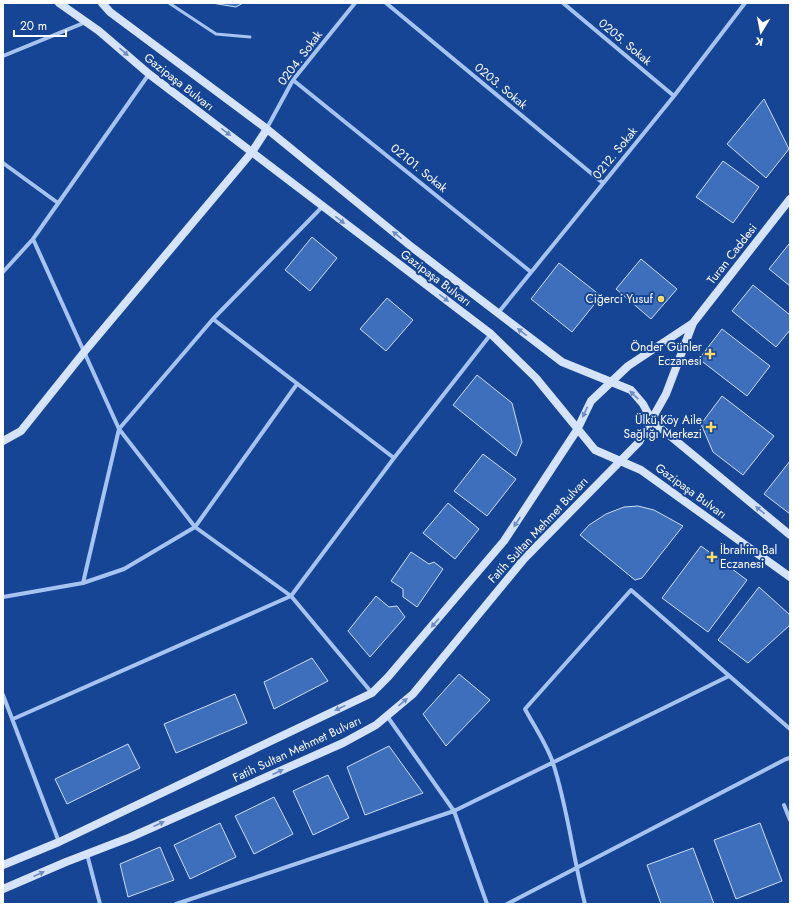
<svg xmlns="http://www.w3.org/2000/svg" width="793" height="907" viewBox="0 0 793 907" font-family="Jost,sans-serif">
<rect width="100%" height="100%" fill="#164595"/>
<path fill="#3e6fbc" stroke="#cee0fc" d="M 212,3 L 243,3 L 236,7 Z
M 764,99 L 789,149 L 766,178 L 727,144 Z
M 723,161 L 759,187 L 733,223 L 696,197 Z
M 312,237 L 337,258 L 310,291 L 285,270 Z
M 789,244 L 790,245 L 790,286 L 769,269 Z
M 641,259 L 677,289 L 651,319 L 616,289 Z
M 559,263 L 601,296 L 572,332 L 531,299 Z
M 753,285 L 790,315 L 790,330 L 776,347 L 732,311 Z
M 387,298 L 413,320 L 386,351 L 360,329 Z
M 722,329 L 770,366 L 747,396 L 699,359 Z
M 477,375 L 512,403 L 522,442 L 516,456 L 453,405 Z
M 722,396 L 774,436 L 743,475 L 713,452 L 701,424 Z
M 483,454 L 516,479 L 487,516 L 454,491 Z
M 790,461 L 790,514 L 764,494 Z
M 448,503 L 479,529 L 455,559 L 423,533 Z
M 638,506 L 654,510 L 683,526 L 642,578 L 635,580 L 580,535 L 589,525 L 606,514 L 624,507 Z
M 701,546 L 747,580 L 708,632 L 662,598 Z
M 411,552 L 429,564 L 434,562 L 443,569 L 417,607 L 403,597 L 403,589 L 391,581 Z
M 759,587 L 790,615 L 790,625 L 748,663 L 718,640 Z
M 376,596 L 389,607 L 397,606 L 405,617 L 370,657 L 348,631 Z
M 312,658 L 328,681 L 274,709 L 264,682 Z
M 459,674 L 490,700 L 446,746 L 423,714 Z
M 235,694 L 247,723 L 176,753 L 164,724 Z
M 128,744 L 140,768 L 67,804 L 55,779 Z
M 389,746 L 423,793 L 365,815 L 347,767 Z
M 328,775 L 349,818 L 313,835 L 293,791 Z
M 274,797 L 293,834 L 254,854 L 235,816 Z
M 220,823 L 236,857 L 190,879 L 174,845 Z
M 760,823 L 782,881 L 736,899 L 714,840 Z
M 160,847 L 174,880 L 128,897 L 120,864 Z
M 693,848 L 714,904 L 661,904 L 647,865 Z"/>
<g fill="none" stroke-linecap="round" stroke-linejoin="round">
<path stroke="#a6c4f1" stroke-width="3" d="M 169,3 L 216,34 L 250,37"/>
<path stroke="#a6c4f1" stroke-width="4" d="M 386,3 L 603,183
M 563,3 L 674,96
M 3,56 L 86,22
M 293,80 L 531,272
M 267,128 L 293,80 L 355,3
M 3,163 L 58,203
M 33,239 L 119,429 L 195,527 L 291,596 L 372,693
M 3,272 L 33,239 L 149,74
M 498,313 L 674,96 L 745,3
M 213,319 L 394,458
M 83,583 L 119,429 L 213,319 L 322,207
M 3,597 L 83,583 L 124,569 L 195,527 L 297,384
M 3,695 L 59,842
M 387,716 L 454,811 L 487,904
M 13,719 L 291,596 L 394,458 L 491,334
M 784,805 L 790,820
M 87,854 L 100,904
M 176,904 L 454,811 L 729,676
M 507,904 L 786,759 L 790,758
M 585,904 C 573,858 568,809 553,763 C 547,745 534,726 525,709 L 631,590 L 790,729"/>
<path stroke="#d5e3fc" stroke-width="8" d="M 59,3 L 99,31 L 149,74 L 491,334 L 536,378 L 595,450 L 641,470 L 790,577
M 102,3 L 110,12 L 267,129 L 413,248 L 562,362 L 631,390 L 643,404 L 652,421 L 790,535
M 3,441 L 21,431 L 85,351 L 252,152 L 267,129
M 3,865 L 59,842 L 372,693 L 388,677 L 504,541 L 577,430 L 591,401 L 628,366 L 693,323
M 3,889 L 66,862 L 131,837 L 343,743 L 376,725 L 413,694 L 524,559 L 639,442 L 666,394 L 693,323 L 790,199"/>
</g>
<defs><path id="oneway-solid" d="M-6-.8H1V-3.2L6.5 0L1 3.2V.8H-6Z"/></defs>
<g fill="#6c8cc3">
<use href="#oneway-solid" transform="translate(124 52) rotate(41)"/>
<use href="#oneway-solid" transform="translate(226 132) rotate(37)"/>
<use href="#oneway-solid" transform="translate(340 220) rotate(38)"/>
<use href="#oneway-solid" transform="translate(397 235) rotate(-141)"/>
<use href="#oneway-solid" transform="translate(444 298) rotate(37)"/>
<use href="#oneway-solid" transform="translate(522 332) rotate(-143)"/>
<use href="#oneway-solid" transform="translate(634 395) rotate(-136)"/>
<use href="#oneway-solid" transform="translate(585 412) rotate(115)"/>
<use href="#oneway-solid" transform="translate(760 510) rotate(-141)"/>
<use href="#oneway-solid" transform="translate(517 522) rotate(123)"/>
<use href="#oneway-solid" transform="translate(435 623) rotate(131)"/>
<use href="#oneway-solid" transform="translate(403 702) rotate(-40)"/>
<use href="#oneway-solid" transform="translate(340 708) rotate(154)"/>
<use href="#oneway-solid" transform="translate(278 772) rotate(-24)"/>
<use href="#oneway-solid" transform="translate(159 824) rotate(-24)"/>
<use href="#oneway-solid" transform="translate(39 874) rotate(-25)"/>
</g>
<g fill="#ffdc66" stroke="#164595" stroke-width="1.5">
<circle cx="661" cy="299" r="4"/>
<path d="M708 348h4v4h4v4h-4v4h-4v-4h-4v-4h4z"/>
<path d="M709 421h4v4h4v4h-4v4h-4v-4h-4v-4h4z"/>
<path d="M710 551h4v4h4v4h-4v4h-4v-4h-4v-4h4z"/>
</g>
<g text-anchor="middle" stroke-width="4" stroke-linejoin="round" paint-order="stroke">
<g font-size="12" fill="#fff" stroke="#164595">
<text transform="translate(625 42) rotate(40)" y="4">0205. Sokak</text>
<text transform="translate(300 58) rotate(-53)" y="4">0204. Sokak</text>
<text transform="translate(179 82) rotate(38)" y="4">Gazipaşa Bulvarı</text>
<text transform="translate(501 86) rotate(40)" y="4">0203. Sokak</text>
<text transform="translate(615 153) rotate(-51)" y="4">0212. Sokak</text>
<text transform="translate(419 168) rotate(39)" y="4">02101. Sokak</text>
<text transform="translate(732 254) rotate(-52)" y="4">Turan Caddesi</text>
<text transform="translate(436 278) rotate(37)" y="4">Gazipaşa Bulvarı</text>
<text transform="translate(691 491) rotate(36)" y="4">Gazipaşa Bulvarı</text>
<text transform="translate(538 530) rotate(-47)" y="4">Fatih Sultan Mehmet Bulvarı</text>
<text transform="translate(297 749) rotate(-25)" y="4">Fatih Sultan Mehmet Bulvarı</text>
</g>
<g font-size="12" fill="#fff" stroke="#164595" text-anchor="end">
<text x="653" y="303">Ciğerci Yusuf</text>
<text x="702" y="351">Önder Günler<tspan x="702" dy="14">Eczanesi</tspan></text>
<text x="702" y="424">Ülkü Köy Aile<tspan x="702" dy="14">Sağlığı Merkezi</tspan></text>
<text x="720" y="554" text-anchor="start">İbrahim Bal<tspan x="720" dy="14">Eczanesi</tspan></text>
</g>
</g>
<rect width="793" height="907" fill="none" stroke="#ffffff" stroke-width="8"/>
<g transform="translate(761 32) rotate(190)" stroke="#164595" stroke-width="3" paint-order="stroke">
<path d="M0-3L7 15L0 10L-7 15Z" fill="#ffffff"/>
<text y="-6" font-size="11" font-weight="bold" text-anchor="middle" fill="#ffffff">K</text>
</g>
<path d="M14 30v6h52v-6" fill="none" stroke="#ffffff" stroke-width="2"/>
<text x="20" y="30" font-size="12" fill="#ffffff" stroke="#164595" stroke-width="3" paint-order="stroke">20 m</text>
</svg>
